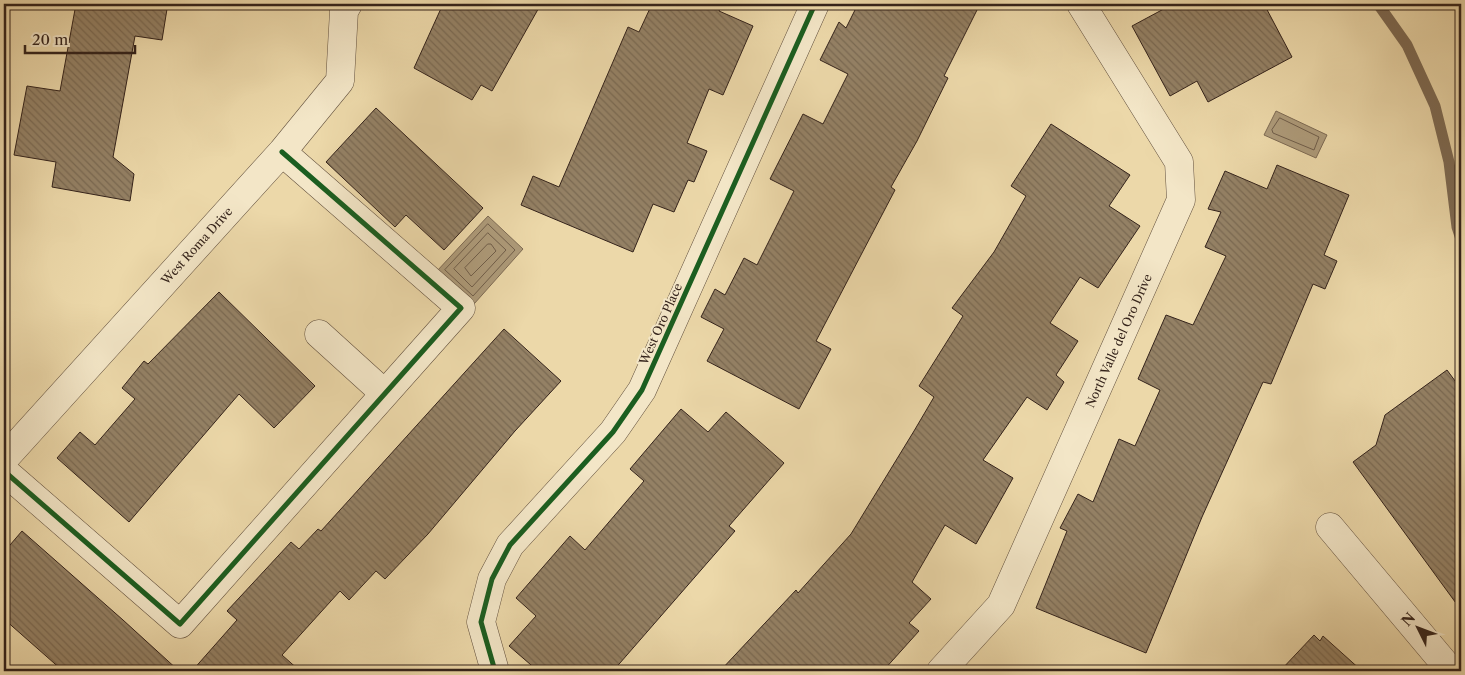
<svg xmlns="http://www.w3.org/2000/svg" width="1465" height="675" viewBox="0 0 1465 675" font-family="'Libre Caslon Text',serif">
<defs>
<pattern id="building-back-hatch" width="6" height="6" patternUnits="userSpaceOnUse" patternTransform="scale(1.25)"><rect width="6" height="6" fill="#948165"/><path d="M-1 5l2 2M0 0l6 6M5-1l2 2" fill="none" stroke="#7a6952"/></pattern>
</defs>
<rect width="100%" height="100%" fill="#ecd8a9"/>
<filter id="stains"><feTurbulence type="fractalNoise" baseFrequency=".004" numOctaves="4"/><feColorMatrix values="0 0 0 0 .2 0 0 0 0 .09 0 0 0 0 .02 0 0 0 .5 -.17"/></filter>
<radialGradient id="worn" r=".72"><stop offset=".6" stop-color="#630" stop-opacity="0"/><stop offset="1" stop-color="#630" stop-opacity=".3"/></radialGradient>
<path fill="#ad9a79" stroke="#7d6a53" d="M 1276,111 L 1327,135 L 1316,158 L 1264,135 Z
M 488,216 L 523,249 L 474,304 L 437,271 Z"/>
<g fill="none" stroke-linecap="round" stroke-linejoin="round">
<path stroke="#705e4a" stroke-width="1" d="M 1280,118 L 1319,137 L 1314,150 L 1273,133 L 1272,130 Z
M 488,224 L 515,250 L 473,296 L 445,270 Z
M 488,233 L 506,250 L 472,287 L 454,269 Z
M 488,244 L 491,244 L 496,251 L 471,276 L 465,268 Z"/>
<path stroke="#7d6a53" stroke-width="11" d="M 1378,4 L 1407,45 L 1435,106 L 1449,162 L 1457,227 L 1461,239"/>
</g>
<path fill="url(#building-back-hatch)" stroke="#34231b" d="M 76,4 L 137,4 L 167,9 L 162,40 L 135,36 L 113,157 L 134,174 L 130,201 L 52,187 L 56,162 L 14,155 L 27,86 L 60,91 Z
M 443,4 L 541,4 L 492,91 L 481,85 L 472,100 L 414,68 Z
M 652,4 L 722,4 L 719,11 L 753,26 L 723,95 L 709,89 L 687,143 L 707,151 L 694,182 L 688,180 L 674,212 L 653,204 L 633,252 L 521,205 L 533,176 L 559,187 L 628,27 L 639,32 Z
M 858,4 L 980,4 L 944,76 L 948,78 L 917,141 L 891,187 L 895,190 L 816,341 L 831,349 L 799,409 L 707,361 L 724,329 L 701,317 L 715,289 L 725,295 L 744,258 L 757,265 L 794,191 L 770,179 L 803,114 L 823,124 L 848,74 L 820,60 L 839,22 L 846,28 Z
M 1173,4 L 1264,4 L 1292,57 L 1208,102 L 1197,81 L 1170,96 L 1132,26 Z
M 376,108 L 483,208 L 444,250 L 406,215 L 395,227 L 326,162 Z
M 1051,124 L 1130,175 L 1109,206 L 1140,226 L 1098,288 L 1080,277 L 1050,323 L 1078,341 L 1056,375 L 1064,382 L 1047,410 L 1027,397 L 983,460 L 1013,478 L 976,544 L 945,525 L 912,582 L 931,599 L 909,623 L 919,631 L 883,671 L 720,671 L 796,590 L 798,593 L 851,534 L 914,431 L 934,397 L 919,386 L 963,316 L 952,308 L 994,252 L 1026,196 L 1011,186 Z
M 1277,165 L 1349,195 L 1324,255 L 1337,261 L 1325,289 L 1313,284 L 1271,384 L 1263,382 L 1202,517 L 1146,653 L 1036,608 L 1067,531 L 1060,528 L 1078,494 L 1093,502 L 1119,439 L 1135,446 L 1160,390 L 1138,379 L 1166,315 L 1193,325 L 1226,256 L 1205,247 L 1221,212 L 1208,209 L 1225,171 L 1267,189 Z
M 219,292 L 315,386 L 274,428 L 239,394 L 129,522 L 57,458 L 80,432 L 95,445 L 135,399 L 122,388 L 144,361 L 148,364 Z
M 504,329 L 561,381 L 515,431 L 428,534 L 385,579 L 376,571 L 349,600 L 340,591 L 282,655 L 300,671 L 192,671 L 237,620 L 227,611 L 291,542 L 299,549 L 318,529 L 321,531 Z
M 1447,370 L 1461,389 L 1461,610 L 1353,462 L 1376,445 L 1385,415 Z
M 681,409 L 708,432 L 726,412 L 784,463 L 729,526 L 735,531 L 613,671 L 538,671 L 509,646 L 536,616 L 516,598 L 570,536 L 585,550 L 644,481 L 630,469 Z
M 22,531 L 123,620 L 179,671 L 63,671 L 4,619 L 4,552 Z
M 1314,635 L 1320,641 L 1323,636 L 1362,671 L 1280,671 Z"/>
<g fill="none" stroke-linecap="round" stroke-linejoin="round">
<defs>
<path id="minor" d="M 319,334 L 384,393
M 4,459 L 282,152 L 340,81 L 344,11 L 348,4
M 4,471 L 180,624 L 461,308 L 282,152
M 1330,527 L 1451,671
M 495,671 L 481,622 L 492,579 L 510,545 L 613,432 L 642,390 L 815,4
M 941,671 L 1001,605 L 1181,200 L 1179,162 L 1081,4"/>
</defs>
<use href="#minor" stroke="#62503e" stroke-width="29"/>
<use href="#minor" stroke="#f3e6c7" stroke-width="28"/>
<defs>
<path id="cycleway" d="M 4,471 L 180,624 L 461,308 L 282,152
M 495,671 L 481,622 L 492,579 L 510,545 L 613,432 L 642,390 L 815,4"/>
</defs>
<use href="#cycleway" stroke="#f3e6c7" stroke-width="8"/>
<use href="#cycleway" stroke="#1b5e20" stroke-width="5"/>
</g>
<g text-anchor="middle" stroke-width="4" stroke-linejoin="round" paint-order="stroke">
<g font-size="12" fill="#34231b" stroke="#f3e6c7">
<text transform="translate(197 246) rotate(-48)" y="4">West Roma Drive</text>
<text transform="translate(661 324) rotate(-66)" y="4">West Oro Place</text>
<text transform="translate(1119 341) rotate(-66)" y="4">North Valle del Oro Drive</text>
</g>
</g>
<rect width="1465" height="675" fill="none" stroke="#ecd8a9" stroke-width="20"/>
<rect x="5" y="5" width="1455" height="665" fill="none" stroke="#34231b" stroke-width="2.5"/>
<rect x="10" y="10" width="1445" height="655" fill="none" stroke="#34231b"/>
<g transform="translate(1418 628) rotate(312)" stroke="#f3e6c7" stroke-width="4" paint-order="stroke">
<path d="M0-4L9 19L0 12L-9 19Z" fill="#34231b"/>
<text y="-8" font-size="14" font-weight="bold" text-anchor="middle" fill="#34231b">N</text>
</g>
<path d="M25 45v8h110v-8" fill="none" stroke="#34231b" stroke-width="2.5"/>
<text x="32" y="45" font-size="15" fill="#34231b" stroke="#f3e6c7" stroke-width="4" paint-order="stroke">20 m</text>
<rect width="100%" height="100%" filter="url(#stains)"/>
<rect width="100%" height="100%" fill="url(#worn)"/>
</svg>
